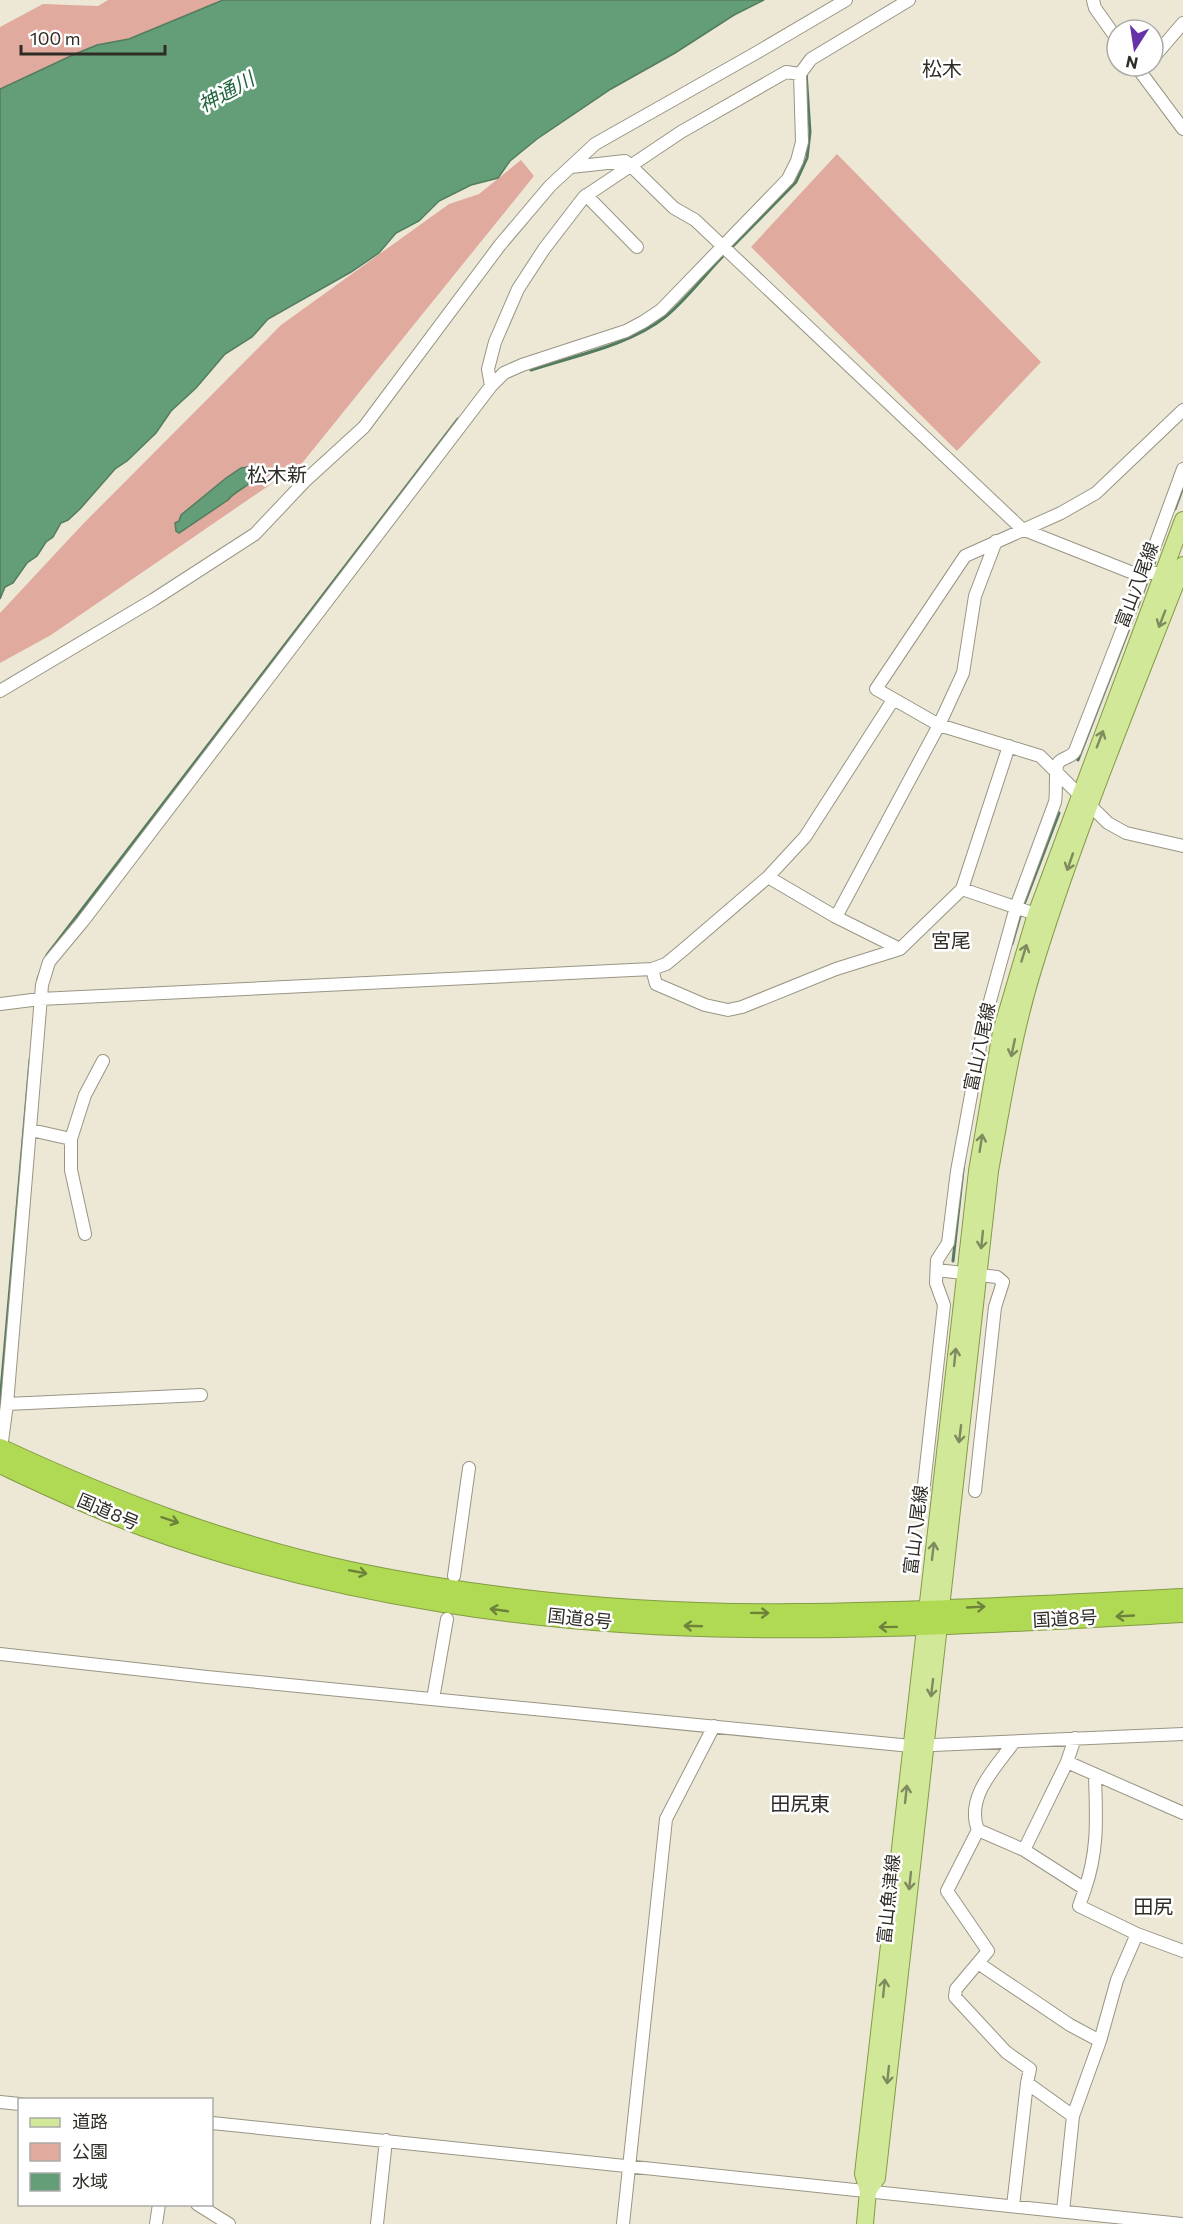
<svg xmlns="http://www.w3.org/2000/svg" width="1183" height="2224" viewBox="0 0 1183 2224" font-family="Commissioner,'Noto Sans JP',sans-serif">
<rect width="100%" height="100%" fill="#ede8d6"/>
<path fill="#e1aa9e" d="M 108,0 L 225,0 L 129,39 L 79,56 L 0,94 L 0,27 L 43,4 L 98,6 Z
M 837,154 L 1041,362 L 957,451 L 751,247 Z
M 521,160 L 534,176 L 303,462 L 51,635 L 0,663 L 0,613 L 82,525 L 281,325 L 449,204 L 479,194 Z"/>
<path fill="#639e78" stroke="#537c5f" stroke-width="1.5" d="M 223,0 L 764,0 L 734,15 L 675,53 L 611,89 L 537,139 L 510,161 L 498,178 L 471,185 L 439,201 L 419,221 L 396,233 L 379,253 L 351,272 L 268,319 L 252,337 L 225,354 L 196,388 L 171,411 L 156,433 L 127,461 L 115,469 L 80,509 L 68,520 L 61,523 L 53,537 L 46,542 L 37,556 L 27,563 L 13,583 L 5,587 L 0,599 L 0,89 L 75,54 L 97,45 L 129,39 Z
M 254,466 L 258,468 C 256,486 237,488 228,500 L 179,533 L 176,531 L 175,523 L 179,521 L 181,515 L 226,478 L 241,468 Z"/>
<g fill="none" stroke-linecap="round" stroke-linejoin="round">
<path stroke="#537c5f" stroke-width="3" d="M 731,248 L 796,182 L 807,158 L 810,132 L 806,71
M 531,370 C 574,356 630,345 665,317 C 686,300 707,272 726,253
M 1175,509 L 1183,487
M 1154,564 L 1158,552
M 1078,760 L 1149,577
M 1023,907 L 1059,813
M 1012,944 L 1021,913
M 38,979 L 47,955 L 458,419
M 953,1261 L 964,1161
M 0,1402 L 30,1060"/>
<defs>
<path id="minor" d="M 1093,0 L 1095,8 L 1117,39
M 1153,58 L 1183,23
M 1136,66 L 1183,129
M 571,167 L 625,161 L 630,165 L 674,208 L 695,220 L 1022,529 L 1133,573 L 1169,573
M 586,195 L 637,247
M 491,386 L 488,369 L 495,342 L 518,289 L 544,249 L 584,197 L 681,132 L 786,72 L 800,74
M 1183,410 L 1096,493 L 1061,513 L 965,556 L 876,689 L 939,725 L 1040,756 L 1108,823 L 1126,833 L 1183,846
M 0,691 L 153,600 L 255,534 L 306,480 L 364,427 L 500,245 L 550,186 L 595,144 L 756,53 L 846,0
M 768,877 L 836,917 L 900,949
M 962,889 L 1009,746
M 836,917 L 939,725 L 963,673 L 975,596 L 996,541
M 652,969 L 656,984 L 705,1005 L 728,1010 L 742,1007 L 836,969 L 900,949 L 962,889 L 1044,917
M 0,1004 L 40,999 L 652,969 L 666,964 L 683,950 L 768,877 L 805,837 L 893,700
M 31,1130 L 71,1139 L 71,1170 L 85,1234
M 71,1139 L 85,1095 L 103,1061
M 937,1270 L 997,1277 L 1003,1282 L 995,1307 L 975,1491
M 7,1404 L 201,1395
M 0,1456 L 7,1404 L 42,985 L 49,962 L 83,921 L 491,386 L 504,373 L 522,365 L 626,331 L 643,322 L 661,310 L 788,179 L 797,161 L 802,142 L 800,74 L 811,59 L 909,0
M 923,1494 L 944,1305 L 936,1283 L 937,1260 L 948,1243 L 957,1171 L 985,1019 L 1016,907 L 1055,802 C 1057,793 1054,767 1059,762 C 1064,757 1071,758 1075,751 L 1140,584 L 1141,573 L 1154,548 L 1183,469
M 454,1576 L 469,1468
M 0,1654 L 207,1677 L 911,1746 L 1183,1734
M 433,1699 L 447,1619
M 1075,1738 L 1067,1762 L 1024,1850 L 1085,1889 L 1079,1906 L 1137,1934 L 1183,1951
M 1014,1742 C 996,1767 965,1797 978,1830 L 947,1891 L 988,1951 L 956,1989 L 955,1997 L 1006,2052 L 1030,2069 L 1027,2083 L 1073,2116
M 1067,1762 L 1183,1813
M 978,1830 L 1024,1850
M 1085,1889 C 1099,1848 1096,1816 1095,1775
M 978,1963 L 1070,2025 L 1100,2041
M 0,2102 L 20,2104
M 212,2123 L 1182,2224
M 197,2204 L 229,2224
M 1013,2206 L 1027,2083
M 1063,2211 L 1073,2116 L 1100,2041 L 1117,1980 L 1137,1934
M 156,2224 L 159,2204
M 377,2224 L 386,2140
M 623,2224 L 666,1819 L 714,1726"/>
<path id="major" d="M 868,2191 L 877,2178 L 990,1171 C 1002,1104 1013,1035 1033,970 C 1075,833 1131,699 1183,565
M 865,2224 L 868,2191 L 863,2174 L 977,1171 L 1001,1032 L 1036,914 L 1183,520"/>
<path id="highway" d="M 0,1448 C 114,1501 231,1546 355,1572 C 498,1601 648,1615 795,1613 C 924,1612 1054,1604 1183,1598
M 0,1464 C 47,1486 95,1509 144,1527 C 333,1596 546,1626 746,1628 C 892,1630 1038,1621 1183,1613"/>
</defs>
<use href="#minor" stroke="#999584" stroke-width="14"/>
<use href="#major" stroke="#829c44" stroke-width="18"/>
<use href="#highway" stroke="#829c44" stroke-width="20"/>
<use href="#minor" stroke="#fff" stroke-width="12"/>
<use href="#major" stroke="#d0e898" stroke-width="16"/>
<use href="#highway" stroke="#b0d954" stroke-width="18"/>
</g>
<defs><path id="oneway-shaft" d="M-6 0H5M1.5-3L5.5 0L1.5 3" fill="none" stroke-width="1.6" stroke-linecap="round" stroke-linejoin="round" transform="scale(1.5)"/></defs>
<g stroke="#7f8a5e">
<use href="#oneway-shaft" transform="translate(1162 619) rotate(111)"/>
<use href="#oneway-shaft" transform="translate(1100 739) rotate(-69)"/>
<use href="#oneway-shaft" transform="translate(1070 862) rotate(109)"/>
<use href="#oneway-shaft" transform="translate(1024 953) rotate(-73)"/>
<use href="#oneway-shaft" transform="translate(1013 1048) rotate(102)"/>
<use href="#oneway-shaft" transform="translate(981 1143) rotate(-81)"/>
<use href="#oneway-shaft" transform="translate(982 1240) rotate(96)"/>
<use href="#oneway-shaft" transform="translate(955 1357) rotate(-84)"/>
<use href="#oneway-shaft" transform="translate(960 1434) rotate(97)"/>
<use href="#oneway-shaft" transform="translate(933 1551) rotate(-83)"/>
<use href="#oneway-shaft" transform="translate(932 1688) rotate(97)"/>
<use href="#oneway-shaft" transform="translate(906 1794) rotate(-84)"/>
<use href="#oneway-shaft" transform="translate(910 1881) rotate(96)"/>
<use href="#oneway-shaft" transform="translate(884 1988) rotate(-84)"/>
<use href="#oneway-shaft" transform="translate(888 2075) rotate(96)"/>
</g>
<g stroke="#6f823c">
<use href="#oneway-shaft" transform="translate(170 1520) rotate(18)"/>
<use href="#oneway-shaft" transform="translate(358 1572) rotate(11)"/>
<use href="#oneway-shaft" transform="translate(976 1607) rotate(-3)"/>
<use href="#oneway-shaft" transform="translate(499 1610) rotate(-172)"/>
<use href="#oneway-shaft" transform="translate(760 1613) rotate(1)"/>
<use href="#oneway-shaft" transform="translate(1125 1616) rotate(177)"/>
<use href="#oneway-shaft" transform="translate(693 1626) rotate(-178)"/>
<use href="#oneway-shaft" transform="translate(888 1627) rotate(179)"/>
</g>
<g text-anchor="middle" stroke-width="5" stroke-linejoin="round" paint-order="stroke">
<g font-size="18" fill="#2e2c25" stroke="#fff">
<text transform="translate(1137 585) rotate(-69)" y="6">富山八尾線</text>
<text transform="translate(980 1047) rotate(-78)" y="6">富山八尾線</text>
<text transform="translate(108 1512) rotate(23)" y="6">国道8号</text>
<text transform="translate(916 1530) rotate(-83)" y="6">富山八尾線</text>
<text transform="translate(580 1619) rotate(6)" y="6">国道8号</text>
<text transform="translate(1065 1619) rotate(-3)" y="6">国道8号</text>
<text transform="translate(889 1899) rotate(-84)" y="6">富山魚津線</text>
</g>
<g font-size="20" fill="#2e2c25" stroke="#fff">
<text x="942" y="76">松木</text>
<text x="277" y="482">松木新</text>
<text x="951" y="948">宮尾</text>
<text x="800" y="1811">田尻東</text>
<text x="1153" y="1914">田尻</text>
</g>
<g font-size="20" font-style="italic" fill="#22653f" stroke="#fff">
<text transform="translate(226 92) rotate(-29)" y="7">神通川</text>
</g>
</g>
<rect x="18" y="2098" width="195" height="108" fill="#ffffff" stroke="#ababa8" stroke-width="1.5"/>
<rect x="30" y="2118" width="30" height="9" fill="#d0e898" stroke="#ababa8" stroke-width="1.5"/>
<text x="72" y="2128" font-size="18" fill="#2e2c25">道路</text>
<rect x="30" y="2143" width="30" height="18" fill="#e1aa9e" stroke="#ababa8" stroke-width="1.5"/>
<text x="72" y="2158" font-size="18" fill="#2e2c25">公園</text>
<rect x="30" y="2173" width="30" height="18" fill="#639e78" stroke="#ababa8" stroke-width="1.5"/>
<text x="72" y="2188" font-size="18" fill="#2e2c25">水域</text>
<g transform="translate(1135 48) rotate(192)"><circle r="28" fill="#ffffff" stroke="#ababa8" stroke-width="1.5"/>
<path d="M0-4.5L10 22L0 15L-10 22Z" fill="#6731a8"/>
<text y="-9" font-size="16" font-weight="bold" text-anchor="middle" fill="#2e2c25">N</text>
</g>
<path d="M21 45v9h144v-9" fill="none" stroke="#2e2c25" stroke-width="3"/>
<text x="30" y="45" font-size="18" fill="#2e2c25" stroke="#ffffff" stroke-width="4.5" paint-order="stroke">100 m</text>
</svg>
